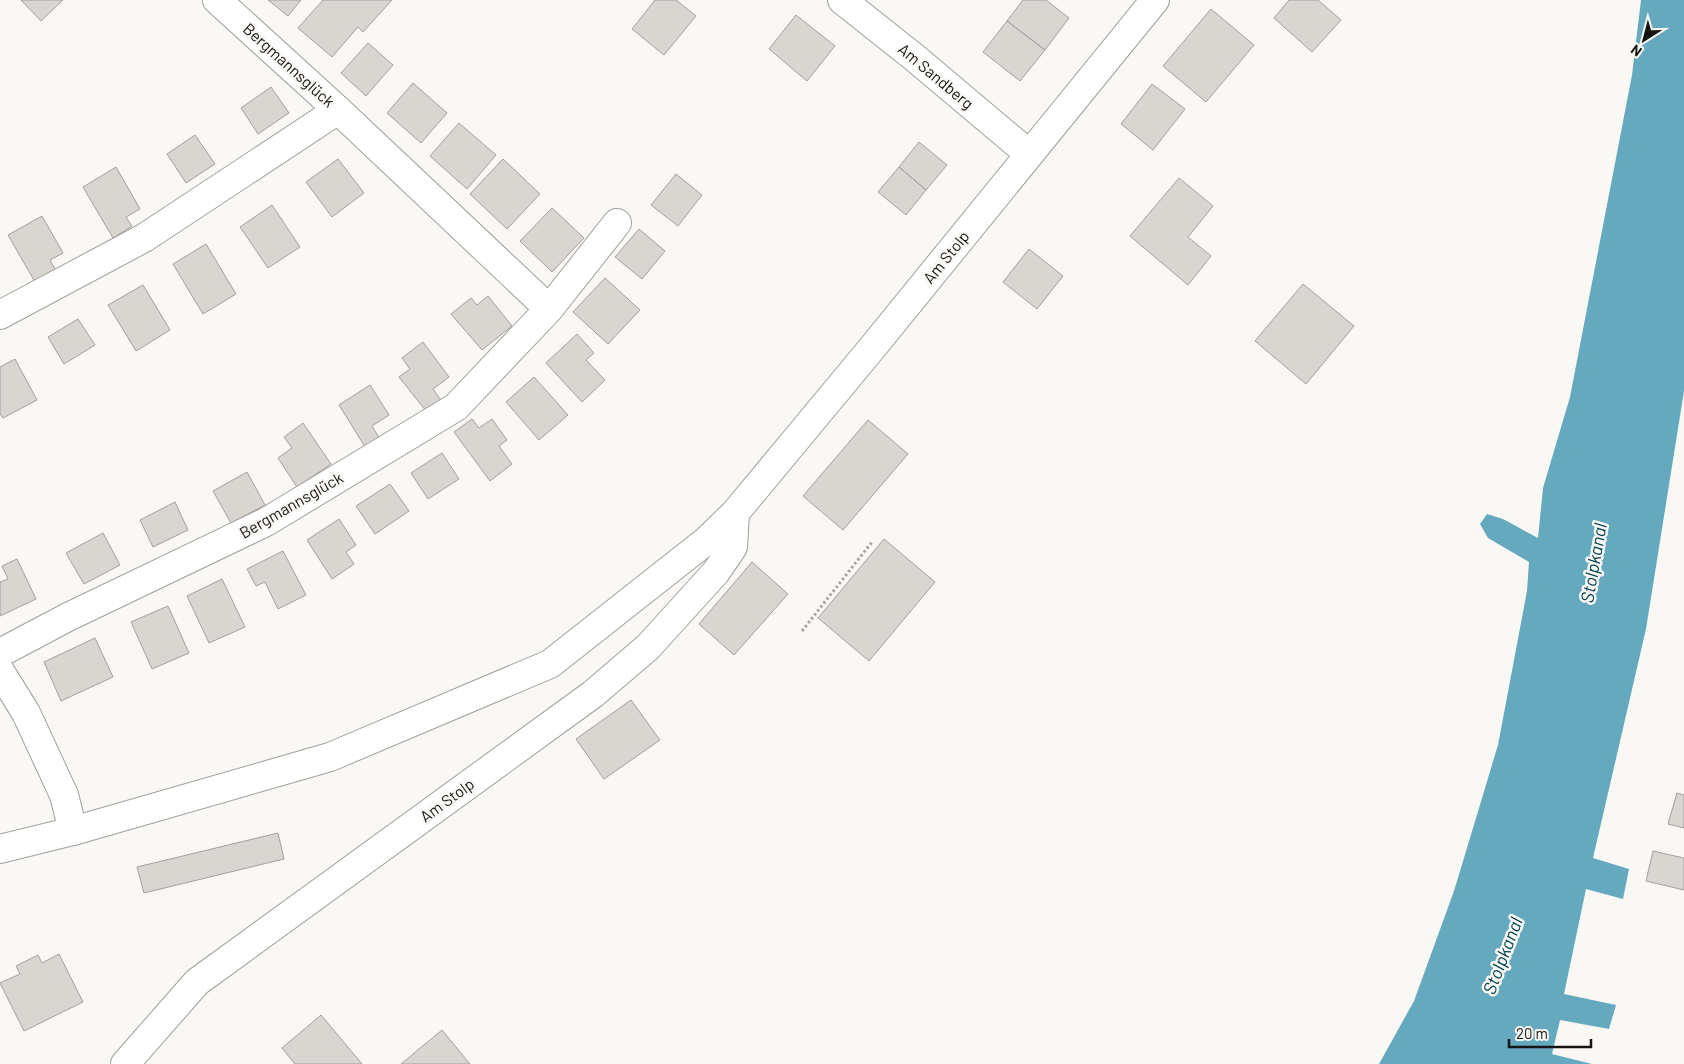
<svg xmlns="http://www.w3.org/2000/svg" width="1684" height="1064" viewBox="0 0 1684 1064" font-family="Barlow,sans-serif">
<rect width="100%" height="100%" fill="#faf8f4"/>
<path fill="#65a9be" d="M 1641,0 L 1684,0 L 1684,391 L 1646,629 L 1593,858 L 1629,869 L 1623,899 L 1586,889 L 1564,994 L 1616,1005 L 1609,1029 L 1560,1020 L 1552,1054 L 1592,1064 L 1379,1064 L 1414,1001 L 1454,891 L 1498,745 L 1527,591 L 1529,562 L 1488,538 L 1480,524 L 1487,514 L 1503,519 L 1538,538 L 1543,488 L 1570,397 L 1632,75 Z"/>
<path fill="#d9d6d2" stroke="#a29f9c" d="M 21,0 L 63,0 L 41,21 Z
M 268,0 L 301,0 L 288,16 Z
M 323,0 L 392,0 L 363,32 L 358,27 L 332,57 L 298,28 Z
M 655,0 L 676,0 L 696,16 L 664,55 L 632,29 Z
M 1023,0 L 1046,0 L 1069,18 L 1045,50 L 1007,21 Z
M 1289,0 L 1318,0 L 1341,20 L 1312,52 L 1274,18 Z
M 1211,9 L 1254,45 L 1206,102 L 1163,66 Z
M 796,15 L 835,46 L 807,81 L 769,49 Z
M 1007,21 L 1045,50 L 1020,81 L 983,52 Z
M 368,43 L 393,65 L 366,96 L 341,73 Z
M 413,83 L 447,113 L 421,143 L 387,113 Z
M 1152,84 L 1185,109 L 1153,150 L 1121,124 Z
M 271,87 L 289,113 L 258,134 L 241,108 Z
M 459,123 L 496,155 L 467,189 L 430,156 Z
M 195,135 L 215,164 L 186,183 L 167,154 Z
M 919,142 L 947,165 L 926,190 L 899,167 Z
M 338,159 L 364,193 L 332,217 L 306,182 Z
M 503,159 L 540,194 L 507,229 L 470,194 Z
M 116,167 L 140,209 L 126,217 L 132,226 L 113,238 L 83,187 Z
M 899,167 L 926,190 L 906,215 L 878,192 Z
M 676,174 L 702,195 L 678,226 L 651,205 Z
M 1179,178 L 1213,206 L 1188,237 L 1211,256 L 1188,285 L 1130,236 Z
M 272,205 L 300,247 L 268,268 L 240,227 Z
M 552,208 L 584,238 L 552,272 L 520,241 Z
M 42,216 L 63,253 L 50,260 L 56,271 L 35,282 L 8,235 Z
M 639,229 L 665,251 L 642,279 L 615,257 Z
M 206,244 L 236,294 L 203,314 L 173,264 Z
M 1029,249 L 1063,276 L 1037,309 L 1003,282 Z
M 605,278 L 640,310 L 608,344 L 573,312 Z
M 1303,284 L 1354,326 L 1306,384 L 1255,341 Z
M 143,285 L 170,330 L 136,351 L 108,305 Z
M 488,296 L 512,326 L 482,350 L 451,314 L 471,298 L 477,305 Z
M 78,319 L 95,345 L 64,364 L 48,337 Z
M 577,334 L 594,353 L 586,360 L 605,380 L 582,402 L 546,363 Z
M 423,342 L 449,377 L 433,389 L 441,400 L 426,411 L 399,377 L 410,369 L 402,358 Z
M 15,359 L 37,400 L 3,418 L 0,414 L 0,367 Z
M 534,377 L 568,415 L 539,440 L 506,402 Z
M 370,385 L 389,415 L 372,426 L 381,441 L 367,450 L 339,405 Z
M 472,419 L 479,428 L 492,419 L 507,440 L 499,446 L 512,464 L 490,481 L 454,432 Z
M 868,420 L 908,454 L 843,530 L 803,496 Z
M 303,423 L 331,464 L 297,487 L 278,458 L 292,448 L 284,437 Z
M 442,453 L 459,479 L 428,499 L 411,473 Z
M 247,472 L 265,505 L 231,523 L 213,491 Z
M 390,484 L 409,511 L 375,534 L 356,506 Z
M 175,502 L 188,530 L 153,547 L 140,520 Z
M 339,519 L 356,545 L 346,552 L 354,564 L 332,579 L 307,540 Z
M 103,533 L 120,565 L 84,584 L 66,553 Z
M 884,539 L 935,582 L 869,661 L 818,618 Z
M 283,551 L 306,595 L 278,609 L 265,582 L 256,586 L 247,569 Z
M 17,559 L 36,599 L 0,616 L 0,582 L 8,579 L 2,566 Z
M 752,562 L 788,594 L 734,655 L 699,624 Z
M 222,579 L 245,627 L 209,643 L 187,596 Z
M 168,606 L 189,653 L 152,669 L 131,622 Z
M 95,638 L 113,677 L 61,701 L 44,662 Z
M 631,700 L 660,740 L 604,779 L 576,739 Z
M 1677,793 L 1684,795 L 1684,828 L 1668,824 Z
M 278,833 L 284,859 L 144,893 L 137,867 Z
M 1653,851 L 1684,858 L 1684,890 L 1646,881 Z
M 59,954 L 83,1002 L 24,1031 L 0,983 L 20,974 L 16,966 L 38,955 L 42,963 Z
M 321,1015 L 362,1064 L 295,1064 L 282,1048 Z
M 442,1030 L 470,1064 L 401,1064 Z"/>
<g fill="none" stroke-linecap="round" stroke-linejoin="round">
<defs>
<path id="minor" d="M 217,0 L 338,110 L 549,309
M 842,0 L 915,58 L 1029,154
M 0,315 L 144,238 L 338,110
M 0,653 L 68,617 L 266,522 L 456,407 L 549,309 L 617,223
M 0,671 L 26,713 L 64,795 L 73,831
M 125,1064 L 197,982 L 593,694 L 648,647 L 716,572 L 733,547 L 735,513"/>
<path id="major" d="M 0,849 L 73,831 L 330,757 L 550,664 L 706,541 L 735,513 L 872,348 L 1155,0"/>
</defs>
<use href="#minor" stroke="#a19f9b" stroke-width="30"/>
<use href="#major" stroke="#a19f9b" stroke-width="30"/>
<path stroke="#a6a5a2" stroke-width="3" stroke-dasharray="2.5 2.5" stroke-linecap="butt" d="M 802,631 L 872,542"/>
<use href="#minor" stroke="#fff" stroke-width="28"/>
<use href="#major" stroke="#fff" stroke-width="28"/>
</g>
<g text-anchor="middle" stroke-width="5" stroke-linejoin="round" paint-order="stroke">
<g font-size="16" fill="#151413" stroke="#faf8f4">
<text transform="translate(289 65) rotate(42)" y="6">Bergmannsglück</text>
<text transform="translate(936 76) rotate(40)" y="6">Am Sandberg</text>
<text transform="translate(946 257) rotate(-51)" y="6">Am Stolp</text>
<text transform="translate(291 505) rotate(-30)" y="6">Bergmannsglück</text>
<text transform="translate(447 800) rotate(-36)" y="6">Am Stolp</text>
</g>
<g font-size="18" font-style="italic" fill="#024352" stroke="#faf8f4">
<text transform="translate(1594 563) rotate(-80)" y="6">Stolpkanal</text>
<text transform="translate(1503 956) rotate(-69)" y="6">Stolpkanal</text>
</g>
</g>
<g transform="translate(1644 40) rotate(216)" stroke="#faf8f4" stroke-width="4" paint-order="stroke">
<path d="M0-4L9 19L0 12L-9 19Z" fill="#151413"/>
<text y="-8" font-size="14" font-weight="bold" text-anchor="middle" fill="#151413">N</text>
</g>
<path d="M1509 1039v8h82v-8" fill="none" stroke="#151413" stroke-width="2.5"/>
<text x="1516" y="1039" font-size="15" fill="#151413" stroke="#faf8f4" stroke-width="4" paint-order="stroke">20 m</text>
</svg>
